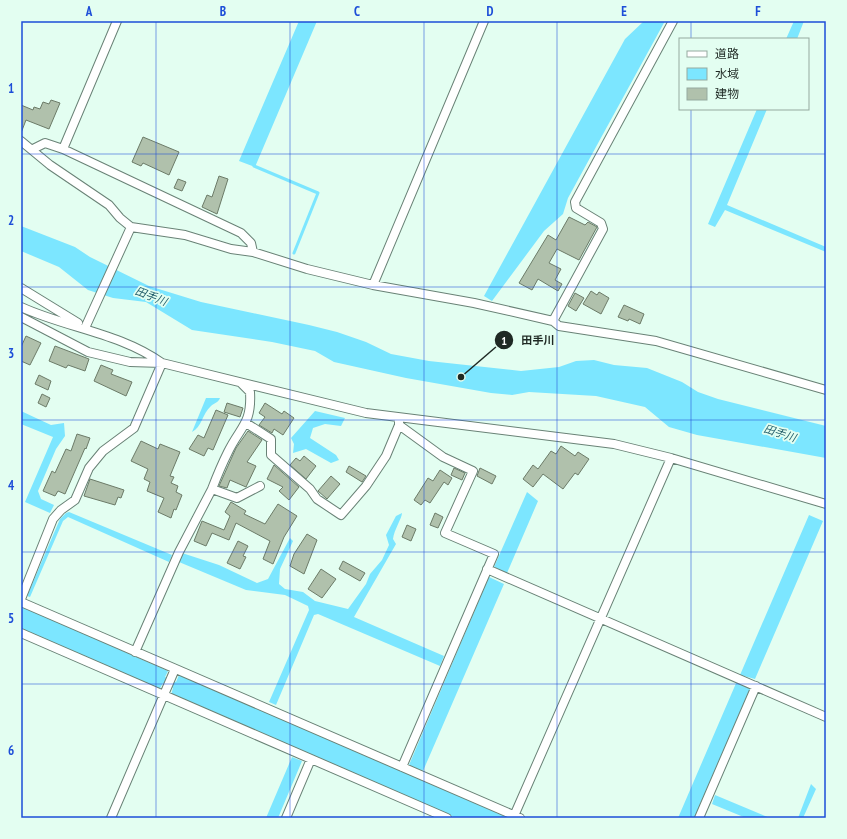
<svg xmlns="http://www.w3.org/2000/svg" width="847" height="839" viewBox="0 0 847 839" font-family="'PT Sans Narrow','Noto Sans JP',sans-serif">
<rect width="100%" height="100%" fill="#e3fef1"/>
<path fill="#7ce6ff" d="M 299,21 L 317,21 L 255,167 L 239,161 Z
M 644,21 L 665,21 L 568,198 L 563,214 L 544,231 L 492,301 L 484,296 L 625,39 Z
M 794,21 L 804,21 L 797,39 L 786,39 Z
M 757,109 L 767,109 L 727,205 L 826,247 L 826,252 L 725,210 L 715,227 L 708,224 Z
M 21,226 L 75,247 L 90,257 L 149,286 L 201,302 L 309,325 L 337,332 L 366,342 L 391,354 L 429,361 L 521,371 L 559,367 L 576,361 L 594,360 L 614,365 L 647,368 L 682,382 L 698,392 L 718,399 L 826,426 L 826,458 L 697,435 L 669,427 L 645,407 L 596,396 L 529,392 L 512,395 L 491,393 L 406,378 L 334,362 L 315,351 L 272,342 L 192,330 L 146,302 L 113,298 L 88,290 L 59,267 L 21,251 Z
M 206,398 L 220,398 C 218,403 214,403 211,406 C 202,414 202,427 192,432 Z
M 21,411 L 51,425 L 64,423 L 65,436 L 56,449 L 38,491 L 41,499 L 54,505 L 50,513 L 25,502 L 53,437 L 21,424 Z
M 315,411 L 345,418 L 341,426 L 325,424 L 313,428 L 310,438 L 336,455 L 339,460 L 331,463 L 306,449 L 293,453 L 294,444 L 291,438 Z
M 527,492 L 538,501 L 507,573 L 494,567 Z
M 69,512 L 172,555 L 169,562 L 68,517 L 63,521 L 30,597 L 27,596 L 60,519 L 66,513 Z
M 402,513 C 402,518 394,530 393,539 L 396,544 L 354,617 L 444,656 L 440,666 L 318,614 L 314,615 L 276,705 L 269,702 L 309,610 L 308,606 L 285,595 L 246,590 L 179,562 L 182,553 L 219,565 L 257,583 L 268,579 L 290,538 L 293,541 L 280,569 L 279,584 L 285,589 L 303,592 L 315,601 L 348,609 L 366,584 L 370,574 L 382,560 L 389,545 L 386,535 L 396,516 Z
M 809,515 L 823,521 L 755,679 L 740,675 Z
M 489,577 L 504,584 L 423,771 L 409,765 Z
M 21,606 L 168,671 L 165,677 L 176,682 L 179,675 L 509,818 L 456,818 L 171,695 L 173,688 L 163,683 L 159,690 L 21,629 Z
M 737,681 L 750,689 L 694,818 L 678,818 Z
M 292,757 L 302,761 L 278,818 L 266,818 Z
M 811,784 L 816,789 L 803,818 L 798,818 Z
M 715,795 L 770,818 L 746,818 L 712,804 Z"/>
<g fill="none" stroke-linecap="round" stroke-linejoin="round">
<path stroke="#7ce6ff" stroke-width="3" d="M 254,166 L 318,193 L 294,253"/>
</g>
<path fill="#b0c1ac" stroke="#6c7b68" d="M 51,100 L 60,103 L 49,129 L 26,120 L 21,133 L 21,105 L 33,110 L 34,107 L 40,109 L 43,102 L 49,104 Z
M 143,137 L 179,152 L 169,175 L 143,163 L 141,166 L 132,162 Z
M 219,176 L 228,179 L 217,214 L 202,207 L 207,195 L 212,197 Z
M 178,179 L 186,182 L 182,191 L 174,188 Z
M 569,217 L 585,225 L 588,222 L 597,227 L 579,260 L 557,249 L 549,263 L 561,269 L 555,280 L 562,284 L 558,291 L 538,279 L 532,290 L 519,283 L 548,235 L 556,240 Z
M 591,291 L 597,295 L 599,292 L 609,298 L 601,314 L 583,304 Z
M 575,293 L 584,298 L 576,311 L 568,306 Z
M 624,305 L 644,314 L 640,324 L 629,319 L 628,321 L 618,317 Z
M 26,336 L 41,343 L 30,365 L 21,361 L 21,347 Z
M 55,346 L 89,359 L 85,371 L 68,365 L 66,368 L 49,361 Z
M 101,365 L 113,370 L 111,374 L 132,382 L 126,396 L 94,381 Z
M 39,375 L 51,381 L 48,390 L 35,384 Z
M 42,394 L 50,398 L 46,407 L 38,403 Z
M 227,403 L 243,408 L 240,417 L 224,412 Z
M 265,403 L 282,414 L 284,411 L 294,418 L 283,435 L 274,429 L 272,433 L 259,425 L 265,417 L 259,413 Z
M 216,410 L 228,415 L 213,450 L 208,448 L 204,456 L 189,449 L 198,435 L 204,438 Z
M 248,431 L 262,440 L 247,462 L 256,466 L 246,487 L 230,480 L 227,488 L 219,486 L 236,448 Z
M 77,434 L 90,438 L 86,449 L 85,448 L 65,494 L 58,491 L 55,496 L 43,491 L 52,471 L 55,473 L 66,449 L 71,451 Z
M 141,441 L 158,449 L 160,444 L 180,452 L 170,476 L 174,477 L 171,483 L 178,486 L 176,492 L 182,495 L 176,510 L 174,509 L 171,518 L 158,512 L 164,498 L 147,491 L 150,482 L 144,479 L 148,469 L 131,461 Z
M 561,446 L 575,456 L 578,452 L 589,459 L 578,475 L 575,473 L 563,489 L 543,474 L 533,487 L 523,479 L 533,465 L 538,469 L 551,451 L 556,454 Z
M 304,456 L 316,466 L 306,479 L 290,465 L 296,458 L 300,461 Z
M 274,465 L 299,487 L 289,500 L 279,491 L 283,487 L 267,479 Z
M 349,466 L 366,476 L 362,482 L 346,472 Z
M 454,468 L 465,473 L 462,480 L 451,475 Z
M 480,468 L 496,476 L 492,484 L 477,476 Z
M 440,470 L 452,478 L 448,485 L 444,482 L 430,503 L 425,500 L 421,505 L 414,500 L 428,478 L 433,481 Z
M 331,476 L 340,484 L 327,499 L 318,491 Z
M 90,479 L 124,490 L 121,498 L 118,497 L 115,505 L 84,496 Z
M 231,502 L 246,511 L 244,514 L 265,524 L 278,504 L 297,516 L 284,537 L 273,564 L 263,559 L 270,541 L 236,523 L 229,540 L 212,533 L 206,546 L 194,541 L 202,521 L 224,530 L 230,516 L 225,512 Z
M 435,513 L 443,517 L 438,528 L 430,525 Z
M 407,525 L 416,529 L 411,541 L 402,537 Z
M 307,534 L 317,540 L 304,574 L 290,566 L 294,554 Z
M 238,541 L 248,546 L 243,556 L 246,557 L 240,569 L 227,563 Z
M 343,561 L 365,573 L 360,581 L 339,569 Z
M 321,569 L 336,579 L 322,598 L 308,589 Z"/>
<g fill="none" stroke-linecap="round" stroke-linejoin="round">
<defs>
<path id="minor" d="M 21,141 L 50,165 L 109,205 L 120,218 L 131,227 L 185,235 L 231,249 L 253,252 L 307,269 L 373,285 L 474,303 L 553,321 L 559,326 L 656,341 L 826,390
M 33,149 L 45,143 L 63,149 L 241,233 L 251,243 L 253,252
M 63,149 L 117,21
M 373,285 L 484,21
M 21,288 L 78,323
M 21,307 C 67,328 120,333 162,363 L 366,413 L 614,444 L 671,458 L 826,504
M 21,317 L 88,352 L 130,362 L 162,363 L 134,428 L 103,451 L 89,468 L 75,500 L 61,510 L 53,519 L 21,599
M 553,321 L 603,229 L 601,223 L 576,208 L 575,202 L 673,21
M 85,328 L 131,227
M 242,384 L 250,392 C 252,424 240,427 228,452 C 222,464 217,476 212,489 L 237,498 L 260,486
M 246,423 L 271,439 L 271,455 L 310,489 L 317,499 L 341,515 L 366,486 L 386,456 L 399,425 L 399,420
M 399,425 L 443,457 L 473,471 L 445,533 L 494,554 L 402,767
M 487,569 L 826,717
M 21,602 L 520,818
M 21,633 L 447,818
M 135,652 L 179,552 L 212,489
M 514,816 L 671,458
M 111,818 L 175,669
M 286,818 L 311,759
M 699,818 L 756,686"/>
</defs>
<use href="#minor" stroke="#698276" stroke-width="10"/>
<use href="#minor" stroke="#fff" stroke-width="8"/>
</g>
<path fill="none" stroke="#1d4ed8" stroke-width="1" stroke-opacity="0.55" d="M 156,21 L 156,818M 290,21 L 290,818M 424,21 L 424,818M 557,21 L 557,818M 691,21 L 691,39M 691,109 L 691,818M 21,154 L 826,154M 21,287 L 826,287M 21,420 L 826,420M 21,552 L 826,552M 21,684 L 826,684"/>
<g text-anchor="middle" stroke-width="3.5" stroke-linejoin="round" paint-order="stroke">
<g font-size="11" font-style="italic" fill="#245f6c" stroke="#e3fef1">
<text transform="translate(151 296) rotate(21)" y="4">田手川</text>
<text transform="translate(780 433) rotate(18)" y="4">田手川</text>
</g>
</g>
<path fill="none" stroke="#1f2924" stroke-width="1.5" d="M461 377L504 340"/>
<g fill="#1f2924" stroke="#e3fef1" stroke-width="1.5">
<circle cx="461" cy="377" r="4"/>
<circle cx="504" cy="340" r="10"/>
</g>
<g font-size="12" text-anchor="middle" font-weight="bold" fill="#fff">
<text x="504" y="345">1</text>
</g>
<g font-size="11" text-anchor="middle" font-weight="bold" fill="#1f2924" stroke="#e3fef1" stroke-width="3.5" stroke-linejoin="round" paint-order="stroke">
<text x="538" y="344">田手川</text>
</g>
<rect width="847" height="839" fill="none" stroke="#e3fef1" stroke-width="44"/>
<rect x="679" y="38" width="130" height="72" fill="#e3fef1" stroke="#95a99f"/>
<rect x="687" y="51" width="20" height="6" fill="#ffffff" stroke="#95a99f"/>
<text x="715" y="58" font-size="12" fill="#1f2924">道路</text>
<rect x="687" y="68" width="20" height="12" fill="#7ce6ff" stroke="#95a99f"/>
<text x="715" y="78" font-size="12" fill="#1f2924">水域</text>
<rect x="687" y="88" width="20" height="12" fill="#b0c1ac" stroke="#95a99f"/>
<text x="715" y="98" font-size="12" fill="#1f2924">建物</text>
<rect x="22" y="22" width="803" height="795" fill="none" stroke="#1d4ed8" stroke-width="1.5"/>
<g font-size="13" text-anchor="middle" font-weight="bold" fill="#1d4ed8">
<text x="89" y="16">A</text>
<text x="223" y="16">B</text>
<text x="357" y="16">C</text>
<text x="490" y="16">D</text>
<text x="624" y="16">E</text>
<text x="758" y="16">F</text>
<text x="11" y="93">1</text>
<text x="11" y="225">2</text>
<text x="11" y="358">3</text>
<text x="11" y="490">4</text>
<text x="11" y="623">5</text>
<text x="11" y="755">6</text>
</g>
</svg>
